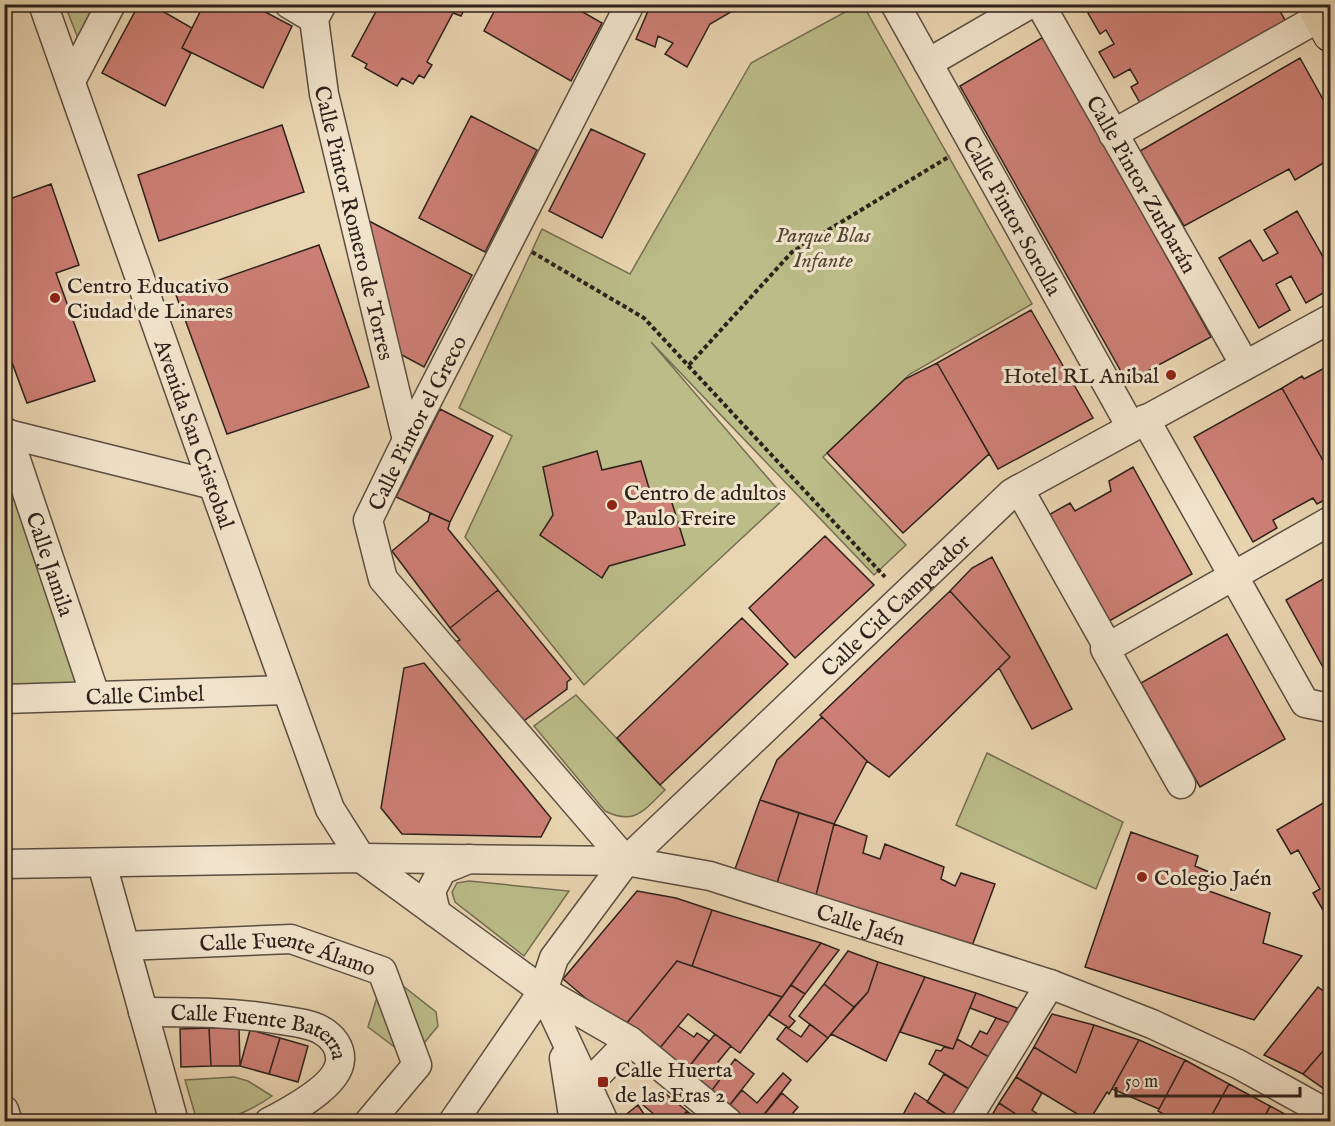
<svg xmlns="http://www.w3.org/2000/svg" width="1335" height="1126" viewBox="0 0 1335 1126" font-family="'IM FELL English',serif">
<rect width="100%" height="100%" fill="#e9d5b1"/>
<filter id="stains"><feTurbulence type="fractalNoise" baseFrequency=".00333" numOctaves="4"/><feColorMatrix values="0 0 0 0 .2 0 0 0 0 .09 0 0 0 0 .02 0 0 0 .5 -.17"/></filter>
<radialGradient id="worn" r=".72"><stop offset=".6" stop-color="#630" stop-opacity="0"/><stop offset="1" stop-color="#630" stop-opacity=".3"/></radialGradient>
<path fill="#bbbc88" stroke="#746e52" stroke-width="1.5" d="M 65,5 L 99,5 L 79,41 Z
M 858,5 L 863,5 L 1032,304 L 910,374 L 823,457 L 906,545 L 874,575 L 651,342 L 785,498 L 584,685 L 465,537 L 512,436 L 459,408 L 542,229 L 630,274 L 751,63 Z
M 15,500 L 78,685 L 5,686 L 4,501 Z
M 576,695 L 665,790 C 644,810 635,826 605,811 L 534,726 Z
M 987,753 L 1123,822 L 1096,889 L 956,825 Z
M 469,881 L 569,891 L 524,956 L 455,902 L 452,892 L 457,883 Z
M 398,982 L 436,1012 L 438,1026 L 420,1048 L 401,1052 L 368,1027 L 381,984 Z
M 234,1077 L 248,1081 L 272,1096 C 249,1112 226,1122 197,1121 L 185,1080 Z"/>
<path fill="#cd7f75" stroke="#2d211b" stroke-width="1.5" d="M 139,4 L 150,4 L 192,28 L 182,48 L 191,53 L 165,106 L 102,73 Z
M 204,4 L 250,4 L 292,26 L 263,88 L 182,48 Z
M 380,4 L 467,4 L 461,16 L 453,13 L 427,62 L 432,65 L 424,78 L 419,75 L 413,84 L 402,78 L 397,86 L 365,68 L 367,64 L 352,56 Z
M 498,4 L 569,4 L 602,23 L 571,81 L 484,31 Z
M 651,4 L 733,4 L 736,9 L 710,24 L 687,67 L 665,54 L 673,43 L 658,36 L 655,47 L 636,39 Z
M 1104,4 L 1276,4 L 1290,29 L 1144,110 L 1131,87 L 1138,83 L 1130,69 L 1114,78 L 1099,52 L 1114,44 L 1106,30 L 1100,34 L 1088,13 Z
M 1045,36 L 1211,337 L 1127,382 L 960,86 Z
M 1300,58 L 1330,112 L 1330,159 L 1295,180 L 1289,169 L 1184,226 L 1140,151 Z
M 471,116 L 537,150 L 485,252 L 419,218 Z
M 282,125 L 304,192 L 159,241 L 138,175 Z
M 591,129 L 645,154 L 602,238 L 549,211 Z
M 51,184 L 79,265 L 56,273 L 95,381 L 27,403 L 4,341 L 4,201 Z
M 1297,211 L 1330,269 L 1330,289 L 1306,303 L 1291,276 L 1276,284 L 1290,310 L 1259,328 L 1219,258 L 1250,240 L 1263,261 L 1278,253 L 1264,230 Z
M 369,221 L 472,275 L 424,367 L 400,354 Z
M 319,245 L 369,387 L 227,434 L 176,295 Z
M 1031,310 L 1093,418 L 998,469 L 937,363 Z
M 937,363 L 989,454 L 903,533 L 827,453 L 905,379 Z
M 1330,365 L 1330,473 L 1282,388 L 1302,376 L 1304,379 Z
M 1282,388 L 1330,473 L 1330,497 L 1317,504 L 1313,498 L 1273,520 L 1277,528 L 1253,542 L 1194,437 Z
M 440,409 L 493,436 L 450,522 L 396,497 Z
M 597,451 L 602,470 L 641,461 L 651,495 L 668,490 L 685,545 L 609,566 L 602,578 L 540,535 L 553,515 L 543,467 Z
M 1133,467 L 1192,574 L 1104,624 L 1045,517 L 1070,503 L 1075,511 L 1111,491 L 1109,481 Z
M 430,513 L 450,522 L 448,529 L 498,590 L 450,628 L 392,551 L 428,521 Z
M 825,536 L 874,585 L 795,658 L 749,608 Z
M 992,557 L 1072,709 L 1032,729 L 999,668 L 1010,657 L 950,591 L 972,568 Z
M 1330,575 L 1330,680 L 1286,600 Z
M 498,590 L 571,679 L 567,682 L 567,689 L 521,723 L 455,642 L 460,640 L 450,628 Z
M 950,591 L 1010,657 L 889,777 L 867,761 L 820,715 Z
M 742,618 L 788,664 L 660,785 L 617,738 Z
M 1227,634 L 1285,739 L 1200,787 L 1141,683 Z
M 424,663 L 551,818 L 541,837 L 402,834 L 381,808 L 404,668 Z
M 822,717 L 867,761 L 834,824 L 760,800 L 777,760 Z
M 1330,799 L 1330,922 L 1313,893 L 1320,889 L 1298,850 L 1291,854 L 1277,830 Z
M 760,800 L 799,813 L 777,883 L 735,869 Z
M 799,813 L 834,824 L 816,895 L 777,883 Z
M 834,824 L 867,836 L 863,853 L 880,859 L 885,844 L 944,867 L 941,879 L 955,886 L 961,873 L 995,884 L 972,946 L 816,895 Z
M 1131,832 L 1198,856 L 1195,866 L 1214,874 L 1209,891 L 1270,913 L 1263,943 L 1302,956 L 1254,1020 L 1085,967 Z
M 637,891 L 676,898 L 712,910 L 692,966 L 677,961 L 622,1029 L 563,979 Z
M 712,910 L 821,943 L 782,997 L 692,966 Z
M 821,943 L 839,950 L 805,994 L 791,985 Z
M 848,951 L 878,962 L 868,992 L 854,1007 L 824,984 Z
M 677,961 L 782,997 L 740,1053 L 688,1014 L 654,1055 L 622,1029 Z
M 878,962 L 925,977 L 886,1061 L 831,1034 L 868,992 Z
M 925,977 L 976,993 L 953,1049 L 900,1032 Z
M 824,984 L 854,1007 L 828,1038 L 799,1016 Z
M 791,985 L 805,994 L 789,1016 L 795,1021 L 789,1028 L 769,1015 Z
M 1318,987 L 1330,996 L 1330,1043 L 1303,1074 L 1264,1055 Z
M 976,993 L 1017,1008 L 1010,1023 L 970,1008 Z
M 1052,1014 L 1094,1025 L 1076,1073 L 1034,1047 Z
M 996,1018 L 1010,1023 L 989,1057 L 971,1047 L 980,1031 L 987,1034 Z
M 810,1024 L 828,1038 L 807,1062 L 777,1039 L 786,1027 L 801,1037 Z
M 1094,1025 L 1139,1040 L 1109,1094 L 1107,1092 L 1089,1121 L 1016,1077 L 1034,1047 L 1076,1073 Z
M 678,1026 L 694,1037 L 697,1033 L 709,1041 L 681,1077 L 654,1055 Z
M 239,1027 L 240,1066 L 211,1066 L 209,1028 Z
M 209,1028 L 211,1066 L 181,1067 L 180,1029 Z
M 250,1030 L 280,1038 L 269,1074 L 240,1066 Z
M 715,1034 L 731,1046 L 718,1062 L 727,1070 L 707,1097 L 681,1077 Z
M 280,1038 L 308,1046 L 298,1082 L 269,1074 Z
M 957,1039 L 989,1057 L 969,1089 L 929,1064 L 936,1050 L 941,1051 L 944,1047 L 953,1049 Z
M 1139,1040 L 1185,1060 L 1159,1109 L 1112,1089 Z
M 1330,1043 L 1330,1093 L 1303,1074 Z
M 735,1059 L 754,1074 L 725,1111 L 707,1097 Z
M 1185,1060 L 1229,1084 L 1208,1122 L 1161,1122 L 1165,1115 L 1158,1111 Z
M 783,1073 L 791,1080 L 758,1122 L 738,1122 L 725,1111 L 742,1090 L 757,1103 Z
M 944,1074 L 969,1089 L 952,1118 L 927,1102 Z
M 1016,1077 L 1042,1093 L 1032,1110 L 1039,1115 L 1035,1122 L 1028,1122 L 999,1103 Z
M 1229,1084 L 1270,1106 L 1262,1122 L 1208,1122 Z
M 661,1090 L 687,1111 L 677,1122 L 663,1122 L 642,1104 Z
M 782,1093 L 798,1107 L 788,1119 L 790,1122 L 758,1122 Z
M 915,1093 L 952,1118 L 950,1122 L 899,1122 Z
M 999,1103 L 1028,1122 L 988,1122 Z
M 638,1105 L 649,1122 L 619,1122 L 619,1120 Z
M 1270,1106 L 1299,1122 L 1262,1122 Z
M 687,1111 L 700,1122 L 677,1122 Z"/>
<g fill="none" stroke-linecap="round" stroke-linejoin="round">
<defs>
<g id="minor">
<path id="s1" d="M 43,4 L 213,485 L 330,809 L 361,858 L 543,991 L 630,1041 L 728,1122"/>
<path d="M 289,4 L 314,19"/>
<path id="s2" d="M 322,4 L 314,19 L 324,94 L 407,440"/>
<path id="s3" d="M 895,4 L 1131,427"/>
<path id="s4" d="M 1040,4 L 1245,365"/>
<path d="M 928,63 L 1030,4"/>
<path d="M 71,81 L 111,4"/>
<path d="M 1113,134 L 1320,17"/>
<path d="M 1145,419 L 1305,703 L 1330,708"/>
<path d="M 4,433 L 213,485"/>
<path id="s5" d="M 7,433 L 95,695"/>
<path d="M 1019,489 L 1108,647"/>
<path id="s6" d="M 4,699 L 287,690"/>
<path d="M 1181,784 L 1105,649 L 1330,521"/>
<path id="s7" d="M 626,861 L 383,579 L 368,520 L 407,440 L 630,4"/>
<path id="s8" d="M 4,864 L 361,858 L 626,861 L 710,876 L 1050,984 L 1152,1024 L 1238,1064 L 1330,1115"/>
<path d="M 102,864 L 174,1122"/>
<path d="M 436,913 L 431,891 L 442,870 L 469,859"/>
<path id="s9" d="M 125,946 L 291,939 L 382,971 L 417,1065 L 369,1122"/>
<path d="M 543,991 L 604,1122"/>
<path id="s10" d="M 143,1012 C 190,1012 235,1012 281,1020 C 294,1022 310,1024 321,1030 C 332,1036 341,1047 340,1060 C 339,1085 290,1111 269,1122"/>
<path d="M 564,1058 L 574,1122"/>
<path d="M 587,1085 L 630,1041"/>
<path d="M 4,1110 L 8,1122"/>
<path id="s11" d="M 453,1122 L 543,991 L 554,958 L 626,861 L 1012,493 L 1330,319"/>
<path d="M 965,1122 L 1050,984"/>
</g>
<path id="major" d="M 1313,4 L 1330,35"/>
</defs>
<use href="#minor" stroke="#5c4e40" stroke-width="31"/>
<use href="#major" stroke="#2d211b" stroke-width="35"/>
<path stroke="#2d211b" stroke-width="4" stroke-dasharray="4.5 3" stroke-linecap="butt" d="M 532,252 L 644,318 L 885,577
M 689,365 L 792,252 L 950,156"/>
<use href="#minor" stroke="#f1e4cc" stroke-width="28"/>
<use href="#major" stroke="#e9d5b1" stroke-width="33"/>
</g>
<g fill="#8f2418" stroke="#f1e4cc" stroke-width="2">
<circle cx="55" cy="298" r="6"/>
<circle cx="1171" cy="375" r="6"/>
<circle cx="612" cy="505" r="6"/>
<circle cx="1142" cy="877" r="6"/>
<rect x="597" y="1076" width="12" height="12" rx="3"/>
</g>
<g text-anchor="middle" stroke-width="6" stroke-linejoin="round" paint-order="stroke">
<g font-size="22" fill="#2d211b" stroke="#f1e4cc">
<text dy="8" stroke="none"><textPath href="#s4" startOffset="207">Calle Pintor Zurbarán</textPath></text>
<text dy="8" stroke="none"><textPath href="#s3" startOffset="242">Calle Pintor Sorolla</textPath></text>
<text dy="8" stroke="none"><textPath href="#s2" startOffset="225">Calle Pintor Romero de Torres</textPath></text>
<text dy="8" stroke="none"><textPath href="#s7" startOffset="542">Calle Pintor el Greco</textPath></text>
<text dy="8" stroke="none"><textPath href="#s1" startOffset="456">Avenida San Cristobal</textPath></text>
<text dy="8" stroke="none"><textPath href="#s5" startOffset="138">Calle Jamila</textPath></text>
<text dy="8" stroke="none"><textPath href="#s11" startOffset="686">Calle Cid Campeador</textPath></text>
<text dy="8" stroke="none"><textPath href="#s6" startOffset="141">Calle Cimbel</textPath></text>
<text dy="8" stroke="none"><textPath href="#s8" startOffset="866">Calle Jaén</textPath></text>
<text dy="8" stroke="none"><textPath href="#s9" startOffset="165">Calle Fuente Álamo</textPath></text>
<text dy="8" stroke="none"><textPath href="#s10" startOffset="122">Calle Fuente Baterra</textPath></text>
</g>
<g font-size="22" font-style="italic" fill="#504836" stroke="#f1e4cc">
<text x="823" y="242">Parque Blas<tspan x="823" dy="25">Infante</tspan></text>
</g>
<g font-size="22" fill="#2d211b" stroke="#f1e4cc" text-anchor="start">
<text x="67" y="293">Centro Educativo<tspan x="67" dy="25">Ciudad de Linares</tspan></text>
<text x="1159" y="383" text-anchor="end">Hotel RL Anibal</text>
<text x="624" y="500">Centro de adultos<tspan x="624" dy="25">Paulo Freire</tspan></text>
<text x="1154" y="885">Colegio Jaén</text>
<text x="615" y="1077">Calle Huerta<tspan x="615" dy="25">de las Eras 2</tspan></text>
</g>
</g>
<rect width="1335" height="1126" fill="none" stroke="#e9d5b1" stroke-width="24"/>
<rect x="6" y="6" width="1323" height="1114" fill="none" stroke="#2d211b" stroke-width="3"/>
<rect x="12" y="12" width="1311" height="1102" fill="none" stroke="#2d211b" stroke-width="1.5"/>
<path d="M1116 1087v9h184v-9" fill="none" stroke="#2d211b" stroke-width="3"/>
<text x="1125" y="1087" font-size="18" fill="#2d211b" stroke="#f1e4cc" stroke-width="4.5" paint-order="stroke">50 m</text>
<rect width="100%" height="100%" filter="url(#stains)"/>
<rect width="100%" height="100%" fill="url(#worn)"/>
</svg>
